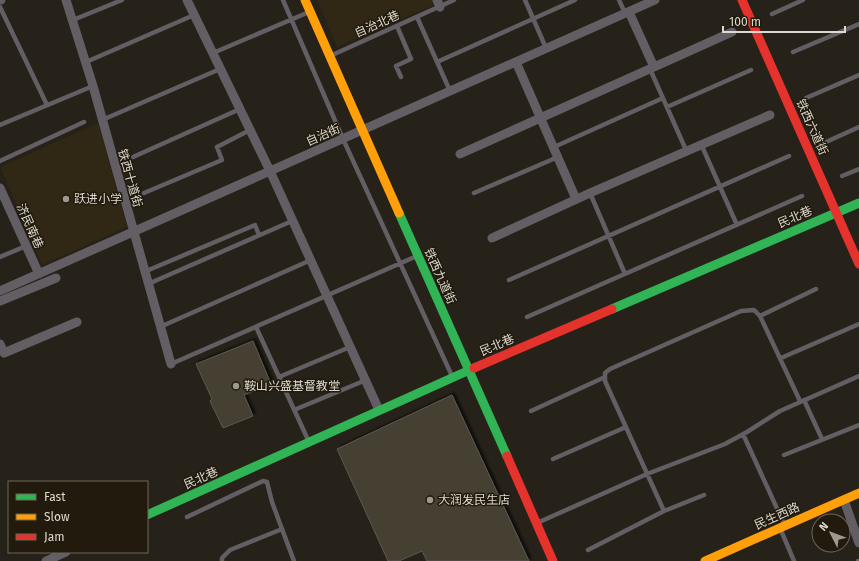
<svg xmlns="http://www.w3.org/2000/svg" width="859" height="561" viewBox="0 0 859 561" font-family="'Fira Sans','Noto Sans SC',sans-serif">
<defs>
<filter id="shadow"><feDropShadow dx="2.5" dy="-2.5" stdDeviation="1" flood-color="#0009"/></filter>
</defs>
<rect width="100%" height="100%" fill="#26221a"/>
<path fill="#302715" d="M 317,0 L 434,0 L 436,4 L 337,47 Z
M 98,123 L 127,227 L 42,265 L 0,167 Z"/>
<path fill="#453f31" stroke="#5c5852" filter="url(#shadow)" d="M 253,341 L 271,384 L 244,395 L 253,416 L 223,428 L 210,401 L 212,399 L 196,364 Z
M 452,395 L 529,561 L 427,561 L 422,551 L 399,561 L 388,561 L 337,449 Z"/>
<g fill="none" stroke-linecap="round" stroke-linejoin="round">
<path stroke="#625e63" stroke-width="4.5" d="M 283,0 L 343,139 L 452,376
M 525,0 L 546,48
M 619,0 L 625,13
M 0,7 L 47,105
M 772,14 L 803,0
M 417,17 L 450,91
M 73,20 L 122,0
M 397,26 L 411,59 L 396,66 L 401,77
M 793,52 L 859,24
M 213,53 L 309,12
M 330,56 L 454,0
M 86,62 L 194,15
M 437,62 L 575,0
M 650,69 L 686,150
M 806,98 L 859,75
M 667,107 L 751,70
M 102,120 L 220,69
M 0,125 L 93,86
M 826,142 L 859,127
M 701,144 L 737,225
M 554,147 L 663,98
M 133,157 L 240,109
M 0,161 L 84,122
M 842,176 L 859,169
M 144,193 L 222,160 L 217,147 L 250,130
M 474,193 L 558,157
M 590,193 L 625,274
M 0,257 L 26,246
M 144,272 L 255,225 L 259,235
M 509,280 L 789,156
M 148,284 L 292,221
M 760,316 L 816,289
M 527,317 L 802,196
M 160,327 L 311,260
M 256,327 L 309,442
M 781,358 L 859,324
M 171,364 L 417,256
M 279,377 L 350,347
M 804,400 L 822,439
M 294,410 L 366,380
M 531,411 L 605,377
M 743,434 L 785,526
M 784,455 L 859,425
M 553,459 L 626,427
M 664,511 L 605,381 L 605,373 L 610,369 L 741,311 L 754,310 L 760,316 L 800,401
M 187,517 L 263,481 L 267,482 L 272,502 L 282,529 L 230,550 L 222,558 L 222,561
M 537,523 L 647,474 L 725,444 L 747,432 L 780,411 L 859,376
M 780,528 L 794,561
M 282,529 L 294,561
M 588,550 L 664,511 L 704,495
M 858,561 L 859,561"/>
<path stroke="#625e63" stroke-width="9" d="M 0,0 L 1,0
M 66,0 L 93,86 L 171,364
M 187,0 L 270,171 L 379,410
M 437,0 L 440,7
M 629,12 L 654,67
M 516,62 L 576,199
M 460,154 L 732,32
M 0,188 L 39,274
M 492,238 L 590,193 L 770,115
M 0,291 L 655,0
M 0,301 L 56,278
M 0,344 L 4,353 L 77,322
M 844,500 L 859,543
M 46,561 L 66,552"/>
<path stroke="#30b455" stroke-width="9" d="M 399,213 L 507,456
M 612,309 L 859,203
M 147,515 L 474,368"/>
<path stroke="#ff9f0a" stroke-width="9" d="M 305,0 L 399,213
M 705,561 L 859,493"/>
<path stroke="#e5322d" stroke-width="9" d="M 742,0 L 859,264
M 474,368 L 612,309
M 507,456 L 553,561"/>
</g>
<g fill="#9e9990" stroke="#211a0d" stroke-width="1.5">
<circle cx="66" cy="199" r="4"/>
<circle cx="236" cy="386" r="4"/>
<circle cx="430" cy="500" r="4"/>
</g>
<g text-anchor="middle" stroke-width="3" stroke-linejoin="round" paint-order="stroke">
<g font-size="12" fill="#ded9d0" stroke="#211a0d">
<text transform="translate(377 24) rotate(-24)" y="4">自治北巷</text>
<text transform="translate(812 127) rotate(66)" y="4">铁西六道街</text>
<text transform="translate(323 135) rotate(-24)" y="4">自治街</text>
<text transform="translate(130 178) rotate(74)" y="4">铁西十道街</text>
<text transform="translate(795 217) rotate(-23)" y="4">民北巷</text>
<text transform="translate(30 226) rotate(66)" y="4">济民南巷</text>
<text transform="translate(440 276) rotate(66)" y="4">铁西九道街</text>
<text transform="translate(497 345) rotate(-23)" y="4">民北巷</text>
<text transform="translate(201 478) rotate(-24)" y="4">民北巷</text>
<text transform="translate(777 516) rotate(-24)" y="4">民生西路</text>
</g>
<g font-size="12" fill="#ded9d0" stroke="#211a0d" text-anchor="start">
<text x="74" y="203">跃进小学</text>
<text x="244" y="390">鞍山兴盛基督教堂</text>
<text x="438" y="504">大润发民生店</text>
</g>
</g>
<rect x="8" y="481" width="140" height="72" fill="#211a0d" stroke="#6d665b"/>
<rect x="16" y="494" width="20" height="6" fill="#30b455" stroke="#6d665b"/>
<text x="44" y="501" font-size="12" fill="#ded9d0">Fast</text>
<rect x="16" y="514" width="20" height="6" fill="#ff9f0a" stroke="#6d665b"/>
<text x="44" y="521" font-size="12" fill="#ded9d0">Slow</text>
<rect x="16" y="534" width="20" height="6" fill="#e5322d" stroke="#6d665b"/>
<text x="44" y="541" font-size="12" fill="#ded9d0">Jam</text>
<g transform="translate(831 533) rotate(312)"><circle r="19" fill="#211a0d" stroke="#6d665b"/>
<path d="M0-3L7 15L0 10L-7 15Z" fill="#9e9990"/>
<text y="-6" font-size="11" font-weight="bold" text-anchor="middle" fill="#ded9d0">N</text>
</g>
<path d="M723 26v6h122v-6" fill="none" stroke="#ded9d0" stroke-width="2"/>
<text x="729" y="26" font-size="12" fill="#ded9d0" stroke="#211a0d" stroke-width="3" paint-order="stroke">100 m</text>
</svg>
